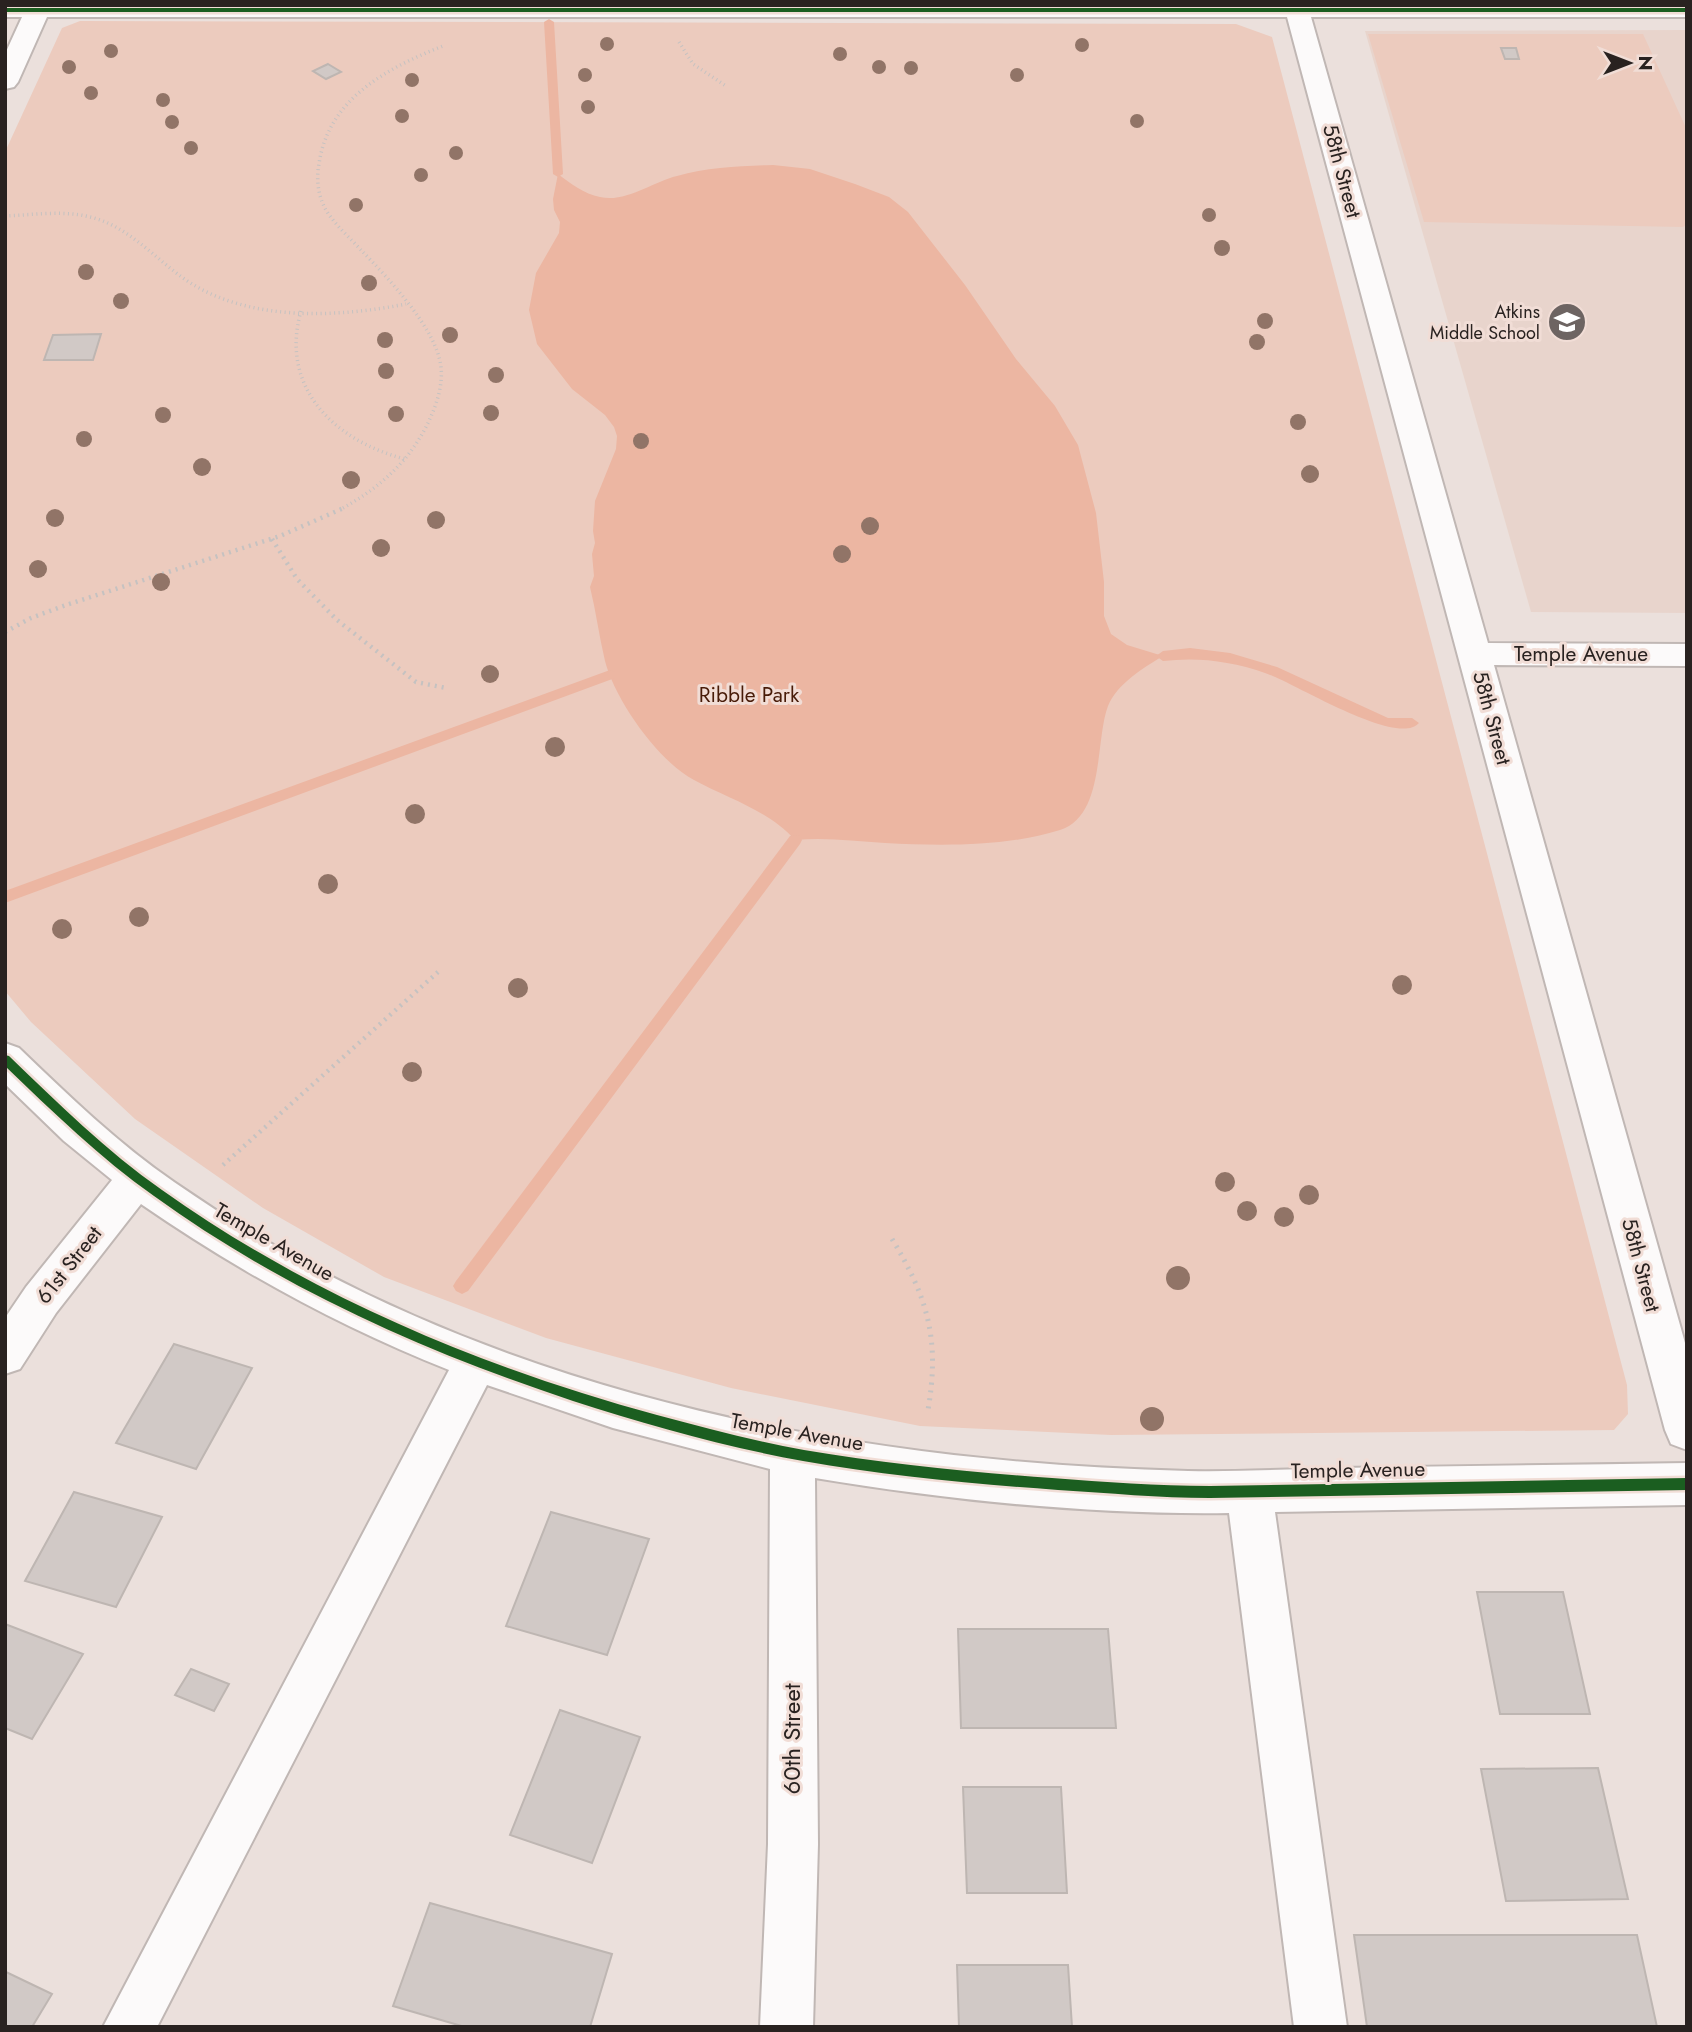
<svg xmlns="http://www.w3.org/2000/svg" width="1692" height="2032" viewBox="0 0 1692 2032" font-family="Jost,sans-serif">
<rect width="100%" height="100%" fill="#ebe0dc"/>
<path fill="#e8d4cc" d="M 1687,30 L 1687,613 L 1531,612 L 1365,31 Z"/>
<path fill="#eccbbe" d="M 80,21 L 1236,24 L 1272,37 L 1627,1385 L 1628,1414 L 1614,1430 L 1111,1435 L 920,1426 L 731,1388 L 546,1338 L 384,1277 L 263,1208 L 135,1119 L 31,1022 L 5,991 L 5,152 L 62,28 Z
M 1368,34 L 1643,34 L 1687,130 L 1687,224 L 1683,227 L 1424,222 Z"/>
<path fill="#ecb6a2" d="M 773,165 L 810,169 L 855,184 L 889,197 L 908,212 L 965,285 L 1016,359 L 1055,406 L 1078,445 L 1096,513 L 1104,582 L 1104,616 L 1111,634 L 1127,645 L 1163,656 C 1143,668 1117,684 1108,706 C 1095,740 1105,816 1060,830 C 1006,847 941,846 885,843 C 854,841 825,837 795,840 C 768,810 729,799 694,780 C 658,761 615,700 605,661 C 599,636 596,611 590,587 L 594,576 L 592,554 L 595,543 L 593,531 L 595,501 L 616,449 L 617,436 L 614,427 L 605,415 L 572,389 L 537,344 L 529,310 L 536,273 L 559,233 L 560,222 L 554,210 L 553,199 L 558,174 C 570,183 584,194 600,197 C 626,203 652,182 677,176 C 708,167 741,166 773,165 Z"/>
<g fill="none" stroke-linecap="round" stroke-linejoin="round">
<path fill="#ecb6a2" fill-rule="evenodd" d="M 549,19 L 554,22 L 563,174 L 558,177 L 553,174 L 544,22 Z
M 1190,648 L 1230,653 L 1277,667 L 1388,718 L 1412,718 L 1419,723 C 1397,748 1293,682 1265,673 C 1231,661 1198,657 1163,661 L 1156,656 L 1163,651 Z
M 610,670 L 615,672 L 617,675 L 615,678 L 5,903 L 5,891 Z
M 795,835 L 800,836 L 802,840 L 800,844 L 468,1291 L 462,1294 L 456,1291 L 453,1286 L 456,1281 L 790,836 Z"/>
</g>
<path fill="#d1c9c6" stroke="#beb6b2" stroke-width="2" d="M 1501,48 L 1516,48 L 1519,59 L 1505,59 Z
M 328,64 L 341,72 L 326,79 L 313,71 Z
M 101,334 L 93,360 L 44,360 L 53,335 Z
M 174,1344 L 252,1368 L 196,1469 L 116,1443 Z
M 74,1492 L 162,1517 L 116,1607 L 25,1581 Z
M 551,1512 L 649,1539 L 607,1655 L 506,1626 Z
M 1477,1592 L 1563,1592 L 1590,1714 L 1500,1714 Z
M 5,1624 L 83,1654 L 32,1739 L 5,1728 Z
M 958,1629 L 1108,1629 L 1116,1728 L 961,1728 Z
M 191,1669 L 229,1684 L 214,1711 L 175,1695 Z
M 560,1710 L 640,1737 L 592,1863 L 510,1835 Z
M 1598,1768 L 1628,1899 L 1506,1901 L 1481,1769 Z
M 963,1787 L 1061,1787 L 1067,1893 L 967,1893 Z
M 430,1903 L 612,1954 L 590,2027 L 465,2027 L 393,2006 Z
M 1354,1935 L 1637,1935 L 1657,2027 L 1367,2027 Z
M 957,1965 L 1068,1965 L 1072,2027 L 959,2027 Z
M 6,1972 L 52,1994 L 32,2027 L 5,2027 Z"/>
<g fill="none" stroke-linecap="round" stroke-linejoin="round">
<defs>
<path id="minor" d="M 5,5 L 1687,5 L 1687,17 L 1311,17 L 1488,643 L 1687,644 L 1687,666 L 1494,665 L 1687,1350 L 1687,1450 L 1671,1444 L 1665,1430 L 1287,17 L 47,17 L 18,82 L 14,87 L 5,89 L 5,54 L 22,17 L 5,17 Z
M 5,1043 L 19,1048 C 68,1095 117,1143 174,1182 C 470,1388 832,1462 1188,1471 C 1238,1472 1288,1469 1339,1468 C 1455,1466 1571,1465 1687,1463 L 1687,1505 L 1275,1512 L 1347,2027 L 1294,2027 L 1229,1513 C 1095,1515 947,1500 815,1478 L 818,1844 L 813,2027 L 760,2027 L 768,1844 L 770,1469 L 613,1428 L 487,1385 L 157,2027 L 103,2027 L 449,1370 C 340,1327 238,1271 141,1204 L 56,1313 L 20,1369 L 5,1374 L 5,1318 L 26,1287 L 112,1180 L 64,1141 L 5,1084 Z"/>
</defs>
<use href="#minor" stroke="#c0b7b4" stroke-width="4"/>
<path stroke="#c5c2c1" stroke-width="3.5" stroke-dasharray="1 3.5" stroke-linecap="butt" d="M 679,42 L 693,64 L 726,86
M 5,216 C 33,215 63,210 90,217 C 126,225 154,257 183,278 C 245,322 335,318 406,304
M 301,311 C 279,388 335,441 405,459
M 343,508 C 379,488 409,462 428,423 C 436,406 443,387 441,367 C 437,329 387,277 361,250 C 349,237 335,225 326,210 C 318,196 316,179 319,164 C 328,99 387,68 443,46"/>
<path stroke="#c5c2c1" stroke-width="4.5" stroke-dasharray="2 5" stroke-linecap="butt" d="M 272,539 L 297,579 L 337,620 L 416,682 L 446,688
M 5,632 L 31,618 L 66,605 L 280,536 L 346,507
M 223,1165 L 438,972"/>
<path stroke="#c5c2c1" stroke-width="5" stroke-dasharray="2 6" stroke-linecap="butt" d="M 892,1239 C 928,1298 940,1340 928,1410"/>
<use href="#minor" fill="#fcfafa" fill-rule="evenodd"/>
<defs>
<path id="cycleway" d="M 5,8 L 1687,8 L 1687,12 L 5,12 Z
M 5,1055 L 9,1056 C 58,1103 106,1151 162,1190 C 311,1296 481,1367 657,1415 C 705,1428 754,1441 804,1450 C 886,1464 969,1472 1052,1478 C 1105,1482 1157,1486 1210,1486 L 1687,1478 L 1687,1490 L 1210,1498 C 1159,1498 1109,1493 1058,1490 C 973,1484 887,1476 803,1461 C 725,1447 648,1425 573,1401 C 425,1352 281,1288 154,1196 C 100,1158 53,1112 5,1066 Z"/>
</defs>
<use href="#cycleway" stroke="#f1ddd6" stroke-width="5"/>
<use href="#cycleway" fill="#1b5e20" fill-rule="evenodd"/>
</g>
<g fill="#917467">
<circle cx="607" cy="44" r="7"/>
<circle cx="1082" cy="45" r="7"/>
<circle cx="111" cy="51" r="7"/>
<circle cx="840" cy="54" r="7"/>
<circle cx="69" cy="67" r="7"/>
<circle cx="879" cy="67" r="7"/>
<circle cx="911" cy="68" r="7"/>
<circle cx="585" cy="75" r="7"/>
<circle cx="1017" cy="75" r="7"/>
<circle cx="412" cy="80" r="7"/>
<circle cx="91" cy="93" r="7"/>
<circle cx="163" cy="100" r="7"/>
<circle cx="588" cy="107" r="7"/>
<circle cx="402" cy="116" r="7"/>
<circle cx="1137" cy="121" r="7"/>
<circle cx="172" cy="122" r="7"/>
<circle cx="191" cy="148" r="7"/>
<circle cx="456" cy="153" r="7"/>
<circle cx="421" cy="175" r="7"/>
<circle cx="356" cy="205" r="7"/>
<circle cx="1209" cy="215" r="7"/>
<circle cx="1222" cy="248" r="8"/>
<circle cx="86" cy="272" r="8"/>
<circle cx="369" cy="283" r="8"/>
<circle cx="121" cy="301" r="8"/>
<circle cx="1265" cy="321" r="8"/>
<circle cx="450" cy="335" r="8"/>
<circle cx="385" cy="340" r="8"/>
<circle cx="1257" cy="342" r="8"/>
<circle cx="386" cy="371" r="8"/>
<circle cx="496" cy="375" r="8"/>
<circle cx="491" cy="413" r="8"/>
<circle cx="396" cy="414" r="8"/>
<circle cx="163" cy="415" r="8"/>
<circle cx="1298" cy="422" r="8"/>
<circle cx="84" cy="439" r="8"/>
<circle cx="641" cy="441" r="8"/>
<circle cx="202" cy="467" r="9"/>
<circle cx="1310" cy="474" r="9"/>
<circle cx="351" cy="480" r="9"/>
<circle cx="55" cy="518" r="9"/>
<circle cx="436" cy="520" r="9"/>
<circle cx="870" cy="526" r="9"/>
<circle cx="381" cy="548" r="9"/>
<circle cx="842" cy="554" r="9"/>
<circle cx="38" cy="569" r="9"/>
<circle cx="161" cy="582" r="9"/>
<circle cx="490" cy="674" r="9"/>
<circle cx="555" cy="747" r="10"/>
<circle cx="415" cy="814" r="10"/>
<circle cx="328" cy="884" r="10"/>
<circle cx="139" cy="917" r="10"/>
<circle cx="62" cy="929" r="10"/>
<circle cx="1402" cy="985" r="10"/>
<circle cx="518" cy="988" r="10"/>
<circle cx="412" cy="1072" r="10"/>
<circle cx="1225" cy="1182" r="10"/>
<circle cx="1309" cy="1195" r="10"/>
<circle cx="1247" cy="1211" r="10"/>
<circle cx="1284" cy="1217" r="10"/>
<circle cx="1178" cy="1278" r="12"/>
<circle cx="1152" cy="1419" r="12"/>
</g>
<defs>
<symbol id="school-disc" viewBox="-11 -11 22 22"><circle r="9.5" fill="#6d6462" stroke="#f1ddd6"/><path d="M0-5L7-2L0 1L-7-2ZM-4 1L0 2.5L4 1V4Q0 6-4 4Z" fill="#fff"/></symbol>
</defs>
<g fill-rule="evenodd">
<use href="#school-disc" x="1545" y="300" width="44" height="44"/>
</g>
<g text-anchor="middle" stroke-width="6" stroke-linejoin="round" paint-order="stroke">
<g font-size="18" fill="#292220" stroke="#f1ddd6" text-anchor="end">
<text x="1540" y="318">Atkins<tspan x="1540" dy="21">Middle School</tspan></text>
</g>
<g font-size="21" fill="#292220" stroke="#f1ddd6">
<text transform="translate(1342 171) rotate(75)" y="7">58th Street</text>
<text x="1581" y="661">Temple Avenue</text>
<text transform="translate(1492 718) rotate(75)" y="7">58th Street</text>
<text transform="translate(274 1242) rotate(30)" y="7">Temple Avenue</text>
<text transform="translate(69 1265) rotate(-52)" y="7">61st Street</text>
<text transform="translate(1641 1265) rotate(75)" y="7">58th Street</text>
<text transform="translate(797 1432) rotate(10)" y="7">Temple Avenue</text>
<text transform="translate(1358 1470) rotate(-1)" y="7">Temple Avenue</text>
</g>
<g font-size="21" fill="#481b08" stroke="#f1ddd6">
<text x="749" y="702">Ribble Park</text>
</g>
<g font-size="24" fill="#292220" stroke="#f1ddd6">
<text transform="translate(792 1739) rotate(-90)" y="8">60th Street</text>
</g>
</g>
<rect width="1692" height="2032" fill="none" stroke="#292220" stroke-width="14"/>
<g transform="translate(1629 63) rotate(90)" stroke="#f1ddd6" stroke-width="5" paint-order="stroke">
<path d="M0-5L12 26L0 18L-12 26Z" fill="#292220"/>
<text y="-10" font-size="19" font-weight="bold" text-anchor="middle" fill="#292220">N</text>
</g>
</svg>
